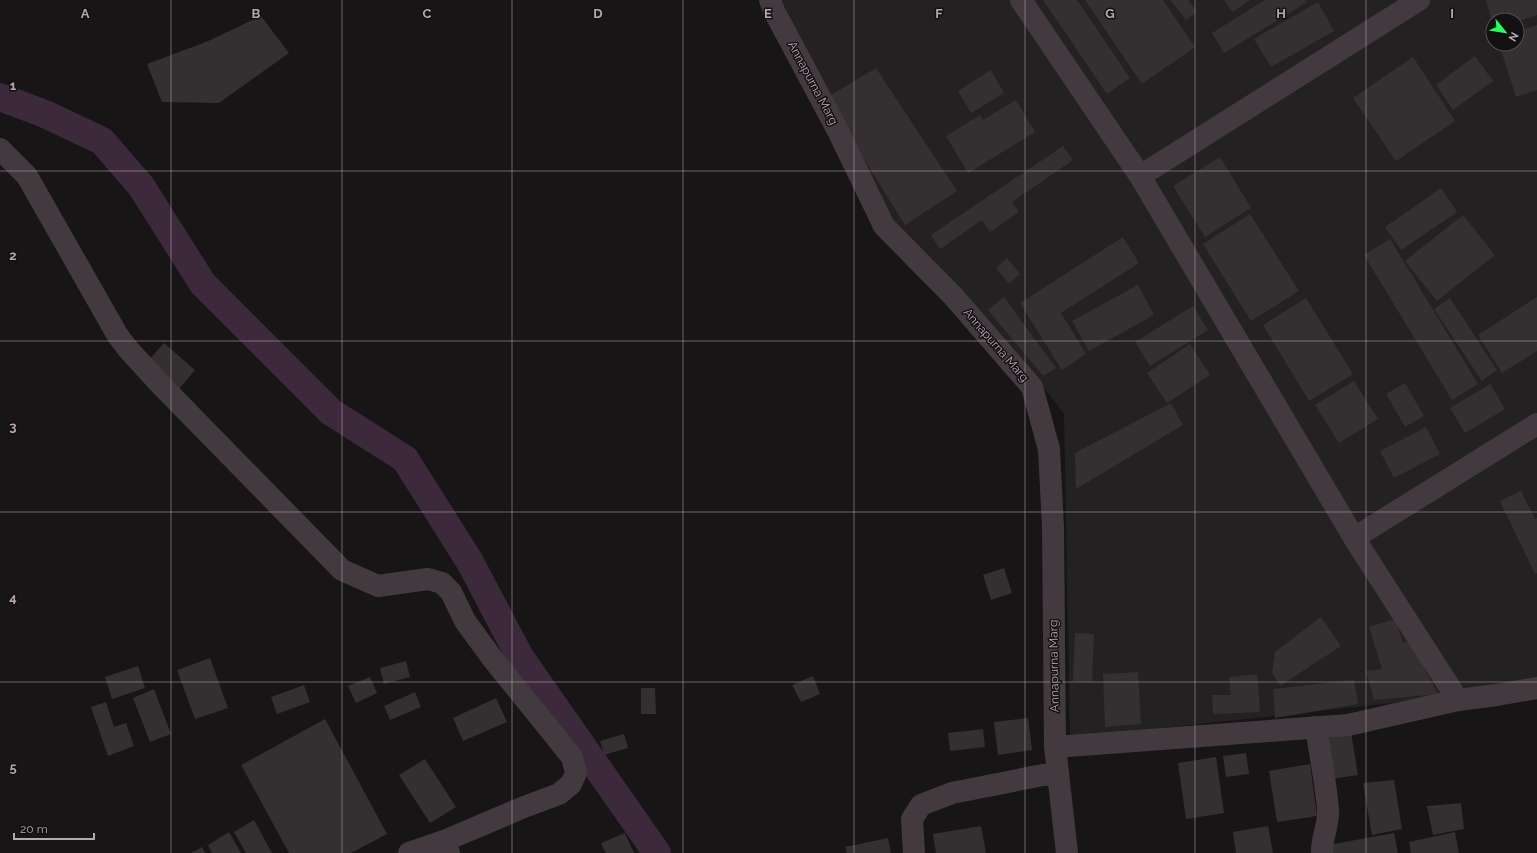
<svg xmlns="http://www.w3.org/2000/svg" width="1537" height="853" viewBox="0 0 1537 853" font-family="Raleway,sans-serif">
<rect width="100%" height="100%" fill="#171516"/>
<path fill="#242122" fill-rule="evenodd" d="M 777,0 L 1537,0 L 1537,680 L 1458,696 L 1070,738 L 1064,414 L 1014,349 L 915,249 L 882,204 ZM 1493,20 L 1517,20 L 1517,44 L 1493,44 Z"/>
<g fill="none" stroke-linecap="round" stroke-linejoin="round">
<path stroke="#3c2a3c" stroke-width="28" d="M 0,97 L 45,114 L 102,141 L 141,186 L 203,284 L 331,412 L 405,459 L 470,562 L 520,657 L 657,853"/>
</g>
<path fill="#343031" d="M 1043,0 L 1077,0 L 1130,78 L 1107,94 Z
M 1085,0 L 1163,0 L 1195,47 L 1142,84 Z
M 1170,0 L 1188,0 L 1197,12 L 1186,20 Z
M 1224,0 L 1250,0 L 1232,12 Z
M 1265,0 L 1305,0 L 1307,2 L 1224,53 L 1212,33 Z
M 1486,0 L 1537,0 L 1537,15 L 1517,22 L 1517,20 L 1493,20 L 1493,24 Z
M 1318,2 L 1334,31 L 1271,67 L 1254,39 Z
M 261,16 L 289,53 L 219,103 L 162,102 L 147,64 L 206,42 Z
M 1537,25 L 1537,90 L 1516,97 L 1499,44 L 1517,44 L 1517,32 Z
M 1475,56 L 1493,81 L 1453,110 L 1436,85 Z
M 1413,57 L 1455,121 L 1396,161 L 1353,98 Z
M 876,68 L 957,191 L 905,225 L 826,98 Z
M 991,70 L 1004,93 L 971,113 L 958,91 Z
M 1016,100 L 1035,132 L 968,173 L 946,136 L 980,115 L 983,120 Z
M 1063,146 L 1073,160 L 1012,202 L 1019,212 L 990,232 L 982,220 L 940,249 L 931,235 Z
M 1220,157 L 1251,208 L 1205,237 L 1173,186 Z
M 1441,188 L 1457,212 L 1401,250 L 1385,227 Z
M 1250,214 L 1299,291 L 1251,321 L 1203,244 Z
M 1463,215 L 1495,255 L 1437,301 L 1405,261 Z
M 1123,237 L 1139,263 L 1061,313 L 1086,354 L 1062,370 L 1020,303 Z
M 1390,239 L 1478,384 L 1452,400 L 1364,255 Z
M 1007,258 L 1020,274 L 1009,284 L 996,268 Z
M 1138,285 L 1154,315 L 1089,351 L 1072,321 Z
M 1004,297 L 1056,368 L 1043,376 L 988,310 Z
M 1537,297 L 1537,351 L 1502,373 L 1478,335 Z
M 1306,298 L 1353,374 L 1309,401 L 1263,325 Z
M 1450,298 L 1497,370 L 1482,381 L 1434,309 Z
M 1193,306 L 1208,330 L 1150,366 L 1135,342 Z
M 164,343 L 195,370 L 179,389 L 147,362 Z
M 1190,344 L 1210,375 L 1167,403 L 1147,373 Z
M 1354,381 L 1378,419 L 1339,443 L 1315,405 Z
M 1405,383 L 1424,416 L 1405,427 L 1386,394 Z
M 1490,384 L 1505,409 L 1465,433 L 1450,408 Z
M 1171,403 L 1183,425 L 1076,489 L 1075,453 Z
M 1426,427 L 1440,454 L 1394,478 L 1380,451 Z
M 1521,491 L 1535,519 L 1537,518 L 1537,573 L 1535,574 L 1500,501 Z
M 1004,568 L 1012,593 L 991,600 L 983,575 Z
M 1321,617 L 1341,646 L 1280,686 L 1272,673 L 1275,652 Z
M 1395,619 L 1403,643 L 1409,640 L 1438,694 L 1374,700 L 1366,671 L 1382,669 L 1369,627 Z
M 1075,633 L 1094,634 L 1092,682 L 1073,681 Z
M 210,658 L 228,708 L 195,719 L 177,670 Z
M 406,661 L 410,677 L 384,684 L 380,668 Z
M 138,666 L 145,688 L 112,699 L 105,677 Z
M 1138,672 L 1141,724 L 1105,727 L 1103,674 Z
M 1257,674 L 1260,712 L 1213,714 L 1212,695 L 1231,695 L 1229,677 Z
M 813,676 L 820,694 L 801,702 L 792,685 Z
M 370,677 L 377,693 L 356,703 L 348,686 Z
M 1354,680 L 1358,704 L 1275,718 L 1273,689 Z
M 304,685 L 310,702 L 277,714 L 271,697 Z
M 641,688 L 655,688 L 656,714 L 641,714 Z
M 154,689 L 171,734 L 150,742 L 133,698 Z
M 415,692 L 421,707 L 390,720 L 384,706 Z
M 496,698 L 507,722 L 463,741 L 453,718 Z
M 106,702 L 114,727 L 126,723 L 134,746 L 108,756 L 91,707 Z
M 1028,718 L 1032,750 L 998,755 L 994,722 Z
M 325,719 L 387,834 L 351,853 L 289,853 L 241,765 Z
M 983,729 L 985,747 L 950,751 L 948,733 Z
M 1351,732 L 1358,775 L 1331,779 L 1324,736 Z
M 624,734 L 628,748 L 604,755 L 600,741 Z
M 1246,753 L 1249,774 L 1226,777 L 1223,756 Z
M 1216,757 L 1224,813 L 1186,819 L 1178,763 Z
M 425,759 L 456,807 L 430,823 L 399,775 Z
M 1310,764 L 1317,816 L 1277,822 L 1269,771 Z
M 1394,780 L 1402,829 L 1372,835 L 1363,783 Z
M 1461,803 L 1464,829 L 1433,835 L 1427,806 Z
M 254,820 L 272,853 L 246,853 L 234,832 Z
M 981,826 L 986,853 L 936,853 L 933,834 Z
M 1268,826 L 1273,853 L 1236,853 L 1233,832 Z
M 229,832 L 241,853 L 212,853 L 208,845 Z
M 1455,832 L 1459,853 L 1411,853 L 1409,842 Z
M 625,833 L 634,853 L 606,853 L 601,843 Z
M 1394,833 L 1398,853 L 1329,853 L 1328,845 Z
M 888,838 L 891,853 L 847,853 L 845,847 Z
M 202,847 L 205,853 L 191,853 Z"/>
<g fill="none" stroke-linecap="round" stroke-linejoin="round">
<path stroke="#423a3f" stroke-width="22" d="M 770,0 L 774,11 L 838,131 L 884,226 L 954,297 L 1032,387 L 1049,449 L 1053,527 L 1055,747 L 1067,853
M 1021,0 L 1140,176 L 1354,538 L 1458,700
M 0,149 L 27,176 L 118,336 L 128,349 L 160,384 L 342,570 L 378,586 L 428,579 L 442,583 L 451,592 L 465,621 L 492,658 L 572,757 L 576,773 L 571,784 L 559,794 L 524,807 L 444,841
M 1140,176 L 1419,0
M 1354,538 L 1537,424
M 1316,727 C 1320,755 1326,783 1328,810 C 1329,825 1321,839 1322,853
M 1055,747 L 1348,725 L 1458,700 L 1497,695 L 1537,688
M 409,853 L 444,841 L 449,853
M 914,853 L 912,819 L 921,805 L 952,793 L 1058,772"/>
</g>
<path fill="none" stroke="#b9a6b3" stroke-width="1" stroke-opacity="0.55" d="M 171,0 L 171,853M 342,0 L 342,853M 512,0 L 512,853M 683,0 L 683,853M 854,0 L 854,853M 1025,0 L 1025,853M 1195,0 L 1195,853M 1366,0 L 1366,853M 0,171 L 1537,171M 0,341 L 1537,341M 0,512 L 1537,512M 0,682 L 1537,682"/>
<g text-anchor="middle" stroke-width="3" stroke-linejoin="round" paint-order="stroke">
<g font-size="12" fill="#b9a6b3" stroke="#121011">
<text transform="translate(813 83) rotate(62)" y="4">Annapurna Marg</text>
<text transform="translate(996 345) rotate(49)" y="4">Annapurna Marg</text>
<text transform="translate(1054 666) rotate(-91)" y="4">Annapurna Marg</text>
</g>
</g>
<g font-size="13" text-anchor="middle" font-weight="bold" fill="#b9a6b3" stroke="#121011" stroke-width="3" stroke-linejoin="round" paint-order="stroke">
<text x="85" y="18">A</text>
<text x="256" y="18">B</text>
<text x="427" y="18">C</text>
<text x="598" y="18">D</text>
<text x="768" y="18">E</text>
<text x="939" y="18">F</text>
<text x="1110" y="18">G</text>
<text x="1281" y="18">H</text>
<text x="1452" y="18">I</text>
<text x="13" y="90">1</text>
<text x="13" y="260">2</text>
<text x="13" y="431">3</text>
<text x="13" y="602">4</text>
<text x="13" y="772">5</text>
</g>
<g transform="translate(1505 32) rotate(120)"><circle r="19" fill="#121011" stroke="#554c52"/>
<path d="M0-3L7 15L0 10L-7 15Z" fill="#25ff5d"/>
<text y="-6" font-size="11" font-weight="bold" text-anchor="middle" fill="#b9a6b3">N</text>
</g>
<path d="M14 833v6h80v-6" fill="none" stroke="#b9a6b3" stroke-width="2"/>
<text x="20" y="833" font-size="12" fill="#b9a6b3" stroke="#121011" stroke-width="3" paint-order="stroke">20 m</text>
</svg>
